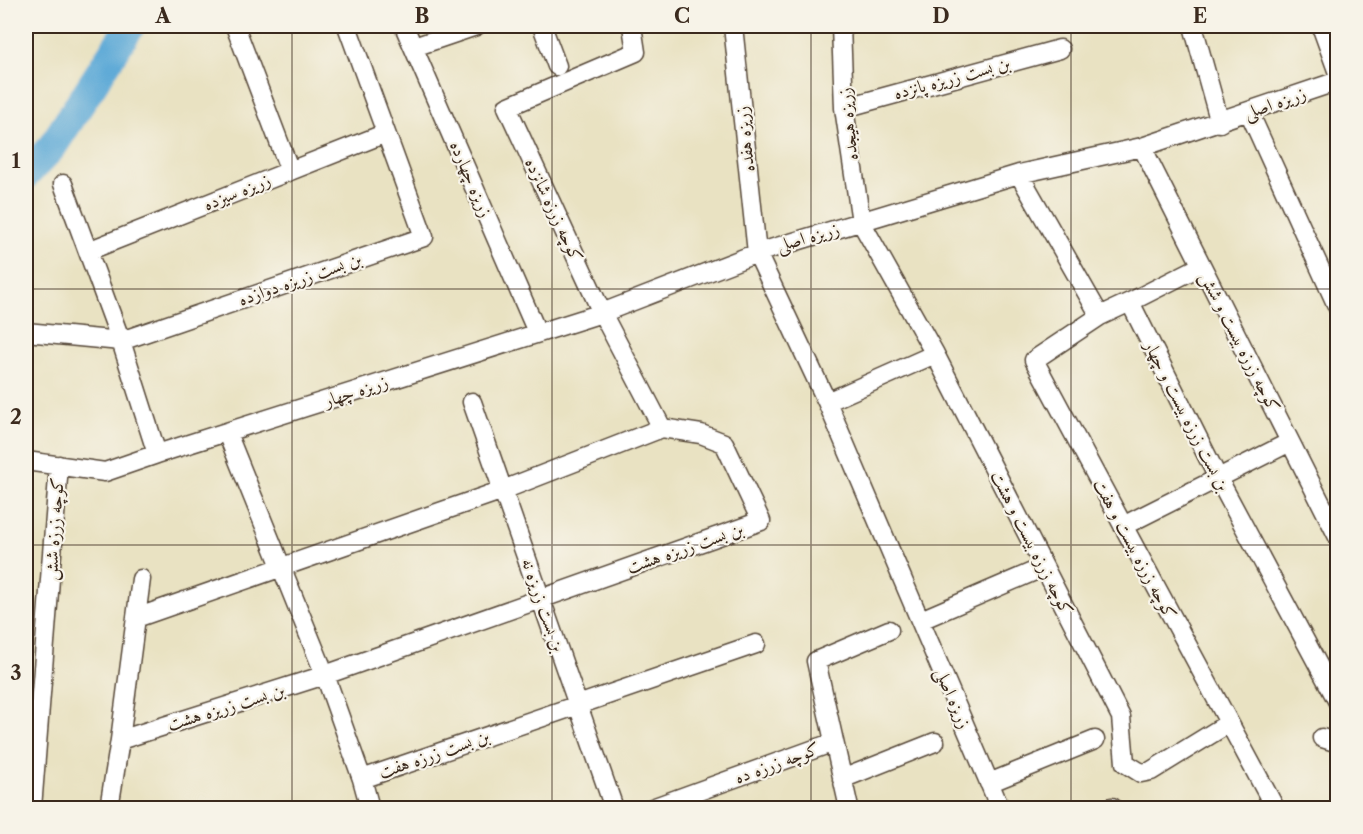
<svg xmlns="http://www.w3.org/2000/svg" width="1363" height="834" viewBox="0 0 1363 834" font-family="'Libre Caslon Text',Amiri,serif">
<rect width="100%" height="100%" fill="#f7f3e8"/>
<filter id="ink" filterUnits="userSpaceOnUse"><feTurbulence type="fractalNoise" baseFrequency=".0167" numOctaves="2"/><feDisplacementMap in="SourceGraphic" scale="12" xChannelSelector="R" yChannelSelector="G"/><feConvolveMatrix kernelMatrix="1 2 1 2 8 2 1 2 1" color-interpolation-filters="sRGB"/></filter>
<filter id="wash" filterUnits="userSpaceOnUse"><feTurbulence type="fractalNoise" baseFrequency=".008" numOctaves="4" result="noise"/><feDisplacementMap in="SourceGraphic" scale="24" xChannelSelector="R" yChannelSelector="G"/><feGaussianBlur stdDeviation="1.35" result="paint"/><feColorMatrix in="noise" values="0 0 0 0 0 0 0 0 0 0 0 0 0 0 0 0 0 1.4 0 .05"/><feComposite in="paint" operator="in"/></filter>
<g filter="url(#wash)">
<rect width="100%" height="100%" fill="#e9e2c2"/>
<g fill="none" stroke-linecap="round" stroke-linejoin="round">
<path stroke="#5eaad7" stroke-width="30" d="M 26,174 L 52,147 L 130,26"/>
</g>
</g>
<g filter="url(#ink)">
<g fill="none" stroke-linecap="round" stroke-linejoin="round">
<defs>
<path id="minor" d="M 235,26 L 290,171
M 404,26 L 537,332
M 542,26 L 557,66
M 632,26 L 636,52 L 507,107 L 602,313 L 662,428
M 841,26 L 844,108 L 861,222 L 935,354 L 1121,717 L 1125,763 L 1141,773 L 1151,771 L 1229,723
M 1193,26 L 1220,123
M 1321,26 L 1338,73
M 414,47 L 476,26
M 844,108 L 1060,49
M 1249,112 L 1338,308
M 1142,147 L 1338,537
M 1019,174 L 1100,316 L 1130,302 L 1218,478 L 1338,702
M 63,184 L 121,341 L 424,237 L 347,26
M 88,251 L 386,133
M 1130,302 L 1201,266
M 1100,316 L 1034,360 L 1275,808
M 26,332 L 121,341 L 157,454 L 602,313 L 757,253 L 733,26
M 472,402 L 614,808
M 827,402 L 935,354
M 227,433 L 325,675 L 362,779 L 756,644
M 26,461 L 105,472 L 157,454
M 1123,526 L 1290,442
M 136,618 L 503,490 L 662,428 L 701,434 L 724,443 L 761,521 L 325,675 L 120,740 L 141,579
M 921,620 L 1044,567
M 1322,738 L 1338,743
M 362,779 L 370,808
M 842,779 L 935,742
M 989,783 L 1095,740
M 32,808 L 59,465
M 109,808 L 120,740
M 652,808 L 834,742
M 849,808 L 816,661 L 889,630
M 1000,808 L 827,402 L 757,253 L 1019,174 L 1142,147 L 1338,81
M 1110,808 L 1112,807"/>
</defs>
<use href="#minor" stroke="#554637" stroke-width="21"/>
<use href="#minor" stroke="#fff" stroke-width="18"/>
</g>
</g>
<path fill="none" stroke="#3b2a1e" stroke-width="1.5" stroke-opacity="0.55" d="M 292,26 L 292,808M 552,26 L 552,808M 811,26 L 811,808M 1071,26 L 1071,808M 26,289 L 1338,289M 26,545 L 1338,545"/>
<g text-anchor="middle" stroke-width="4.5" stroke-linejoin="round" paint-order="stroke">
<g font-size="18" fill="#3b2a1e" stroke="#f7f3e8">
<text transform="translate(952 78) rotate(-15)" y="6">بن بست زریزه پانزده</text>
<text transform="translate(1275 103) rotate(-19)" y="6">زریزه اصلی</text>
<text transform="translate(848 124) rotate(-96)" y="6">زریزه هیجده</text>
<text transform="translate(745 139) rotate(-96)" y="6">زریزه هفده</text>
<text transform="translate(471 179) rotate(67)" y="6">زریزه چهارده</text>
<text transform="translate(237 192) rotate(-22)" y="6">زریزه سیزده</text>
<text transform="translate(554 210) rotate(65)" y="6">کوچه زرزه شانزده</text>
<text transform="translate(808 237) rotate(-16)" y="6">زریزه اصلی</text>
<text transform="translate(300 279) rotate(-19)" y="6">بن بست زریزه دوازده</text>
<text transform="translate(1240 342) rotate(63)" y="6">کوچه زرزه بیست و شش</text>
<text transform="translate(356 391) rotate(-18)" y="6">زریزه چهار</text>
<text transform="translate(1187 416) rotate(63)" y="6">بن بست زرزه بیست و چهار</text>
<text transform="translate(54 529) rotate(-86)" y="6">کوچه زرزه شش</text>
<text transform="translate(1032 543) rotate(63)" y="6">کوچه زرزه بیست و هشت</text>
<text transform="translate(685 548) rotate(-19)" y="6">بن بست زریزه هشت</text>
<text transform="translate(1135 549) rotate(62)" y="6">کوچه زرزه بیست و هفت</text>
<text transform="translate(543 605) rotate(71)" y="6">بن بست زریزه نه</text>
<text transform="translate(953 698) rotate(67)" y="6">زریزه اصلی</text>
<text transform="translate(226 707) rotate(-17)" y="6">بن بست زریزه هشت</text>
<text transform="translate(434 754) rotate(-19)" y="6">بن بست زرزه هفت</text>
<text transform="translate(777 763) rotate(-20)" y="6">کوچه زرزه ده</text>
</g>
</g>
<rect width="1363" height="834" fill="none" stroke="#f7f3e8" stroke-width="66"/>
<rect x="33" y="33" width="1297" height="768" fill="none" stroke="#3b2a1e" stroke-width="2"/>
<g font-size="20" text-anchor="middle" font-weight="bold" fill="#3b2a1e">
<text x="163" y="23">A</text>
<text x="422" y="23">B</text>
<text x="682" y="23">C</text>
<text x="941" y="23">D</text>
<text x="1200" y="23">E</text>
<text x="16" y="168">1</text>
<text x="16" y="424">2</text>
<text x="16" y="680">3</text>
</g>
</svg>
